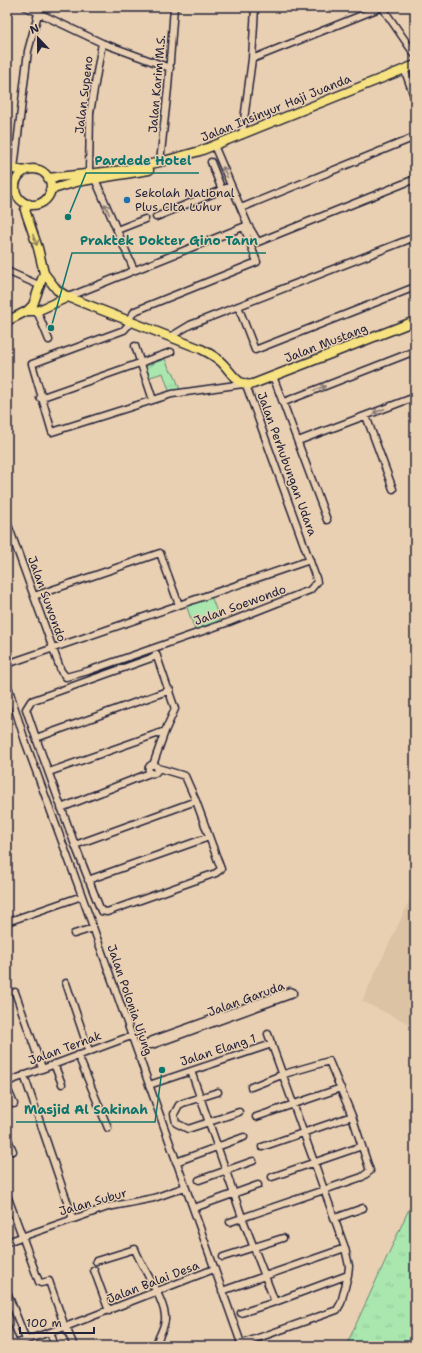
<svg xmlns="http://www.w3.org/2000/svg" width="422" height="1353" viewBox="0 0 422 1353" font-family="'Shantell Sans',sans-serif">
<defs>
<pattern id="grass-tufts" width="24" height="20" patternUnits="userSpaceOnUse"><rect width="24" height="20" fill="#a9e7ae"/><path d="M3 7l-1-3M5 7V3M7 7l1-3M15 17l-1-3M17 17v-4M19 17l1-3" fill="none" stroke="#91c697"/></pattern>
</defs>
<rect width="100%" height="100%" fill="#ead0b2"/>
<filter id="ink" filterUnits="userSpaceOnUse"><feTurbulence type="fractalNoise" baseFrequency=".025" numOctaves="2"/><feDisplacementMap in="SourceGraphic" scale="8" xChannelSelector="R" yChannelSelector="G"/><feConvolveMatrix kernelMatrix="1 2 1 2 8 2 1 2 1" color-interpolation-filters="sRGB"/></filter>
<g filter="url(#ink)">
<path fill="#dbc3a3" d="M 415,889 L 415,1011 L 409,1024 L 362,1001 Z"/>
<path fill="url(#grass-tufts)" stroke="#668474" d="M 165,359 L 170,370 L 174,373 L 180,390 L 170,393 L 163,373 L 147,378 L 143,367 Z
M 415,1196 L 415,1337 L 411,1346 L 346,1346 Z"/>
<path fill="#a9e7ae" stroke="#668474" d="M 211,596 L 220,620 L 195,630 L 186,605 Z"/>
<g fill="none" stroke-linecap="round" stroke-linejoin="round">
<defs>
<path id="minor" d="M 26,7 L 102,43 L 170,68
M 252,59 L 382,7 L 415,55
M 406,74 L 415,99
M 242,135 L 252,59 L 255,7
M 216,150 L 248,225 L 258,242 L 415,179
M 160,162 L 168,88 L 174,7
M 211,162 L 222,190
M 14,169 L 28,51 L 38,14
M 89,174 L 90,113 L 102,43
M 95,179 L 134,270
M 241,208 L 415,137
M 156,217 L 231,186
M 117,230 L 145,219
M 7,271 L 41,286
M 68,297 L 248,225
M 238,306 L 255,350 L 415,287
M 37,311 L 49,340
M 127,321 L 135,311 L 257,262 L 244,227
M 131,322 L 124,330 L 32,364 L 52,432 L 172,394 L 243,384
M 170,337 L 190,325 L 415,237
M 135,346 L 153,400
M 273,376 L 327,520
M 40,398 L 171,352
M 284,402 L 415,351
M 366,416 L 393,489
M 298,441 L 415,397
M 7,522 L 61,671 L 66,677 L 88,671 L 229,622 L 310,590 L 317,582 L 316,578 L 246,385
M 34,596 L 160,553 L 179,605
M 157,656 L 31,701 L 26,709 L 36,738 L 170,690
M 10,663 L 310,560
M 7,683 L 25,741 L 82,896 L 242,1346
M 36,738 L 75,845 L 101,911 L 107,912 L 216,873 L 221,869 L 196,801 L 75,845
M148.5 769a4.5 4.5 0 1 1 9 0a4.5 4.5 0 1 1-9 0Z
M 153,765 L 165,731 L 175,709 L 156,654
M 158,768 L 185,776 L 196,801
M 49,772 L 165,731
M 61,808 L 150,773
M 88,880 L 209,837
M 7,922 L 82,896
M 74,934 L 93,928
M 66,983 L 89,1051
M 15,992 L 42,1068
M 136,1048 L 146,1045 L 150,1041 L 290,991 L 293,992 L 293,994 L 152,1045 L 146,1045
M 78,1055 L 108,1128
M 54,1064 L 62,1084
M 191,1071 L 242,1217 L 275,1302 L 241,1313
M 24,1075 L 73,1219
M 7,1082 L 131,1036
M 149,1085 L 272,1044
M 7,1088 L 14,1104
M 218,1092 L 183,1103 L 179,1105 L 174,1114 L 176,1123 L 188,1129 L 239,1112
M 256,1117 L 341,1088
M 7,1137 L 13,1151
M 262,1147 L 352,1116
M 176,1162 L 244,1137
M 272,1177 L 362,1146
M 199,1180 L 253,1161
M 7,1195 L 39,1282 L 41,1283 L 49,1281 L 65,1327
M 194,1208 L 258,1185
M 335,1218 L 363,1208
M 230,1222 L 362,1177 L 370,1171 L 352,1116 L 329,1061 L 284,1074 L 251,1087
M 7,1242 L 108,1207 L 154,1198 L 185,1187
M 223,1257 L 283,1238
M 96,1261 L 135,1249 C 141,1267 167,1302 165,1320 C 164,1329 158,1338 155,1346
M 94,1270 L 109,1311
M 222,1291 L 345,1248 L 268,1034
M 7,1292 L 26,1340
M 275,1302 L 348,1275 L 349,1266 L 345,1248
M 7,1326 L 14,1344
M 66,1327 L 74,1346
M 50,1332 L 55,1346
M 241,1344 L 337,1310 L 341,1303 L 348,1275
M 9,1346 L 65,1327 L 214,1269"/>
<path id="major" d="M 7,168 L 25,171
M15 187a18 18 0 1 1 36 0a18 18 0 1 1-36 0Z
M 48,178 L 124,170 L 160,162 L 200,151 L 415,65
M 7,181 L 15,190
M 50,190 L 76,182 L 149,170
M 44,273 L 57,290 L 68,297 L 201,349 C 207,352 215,356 220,361 C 230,369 237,388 253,384 L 415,321
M 27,311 L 37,311 L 68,297
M 7,321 L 27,311 L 33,305 L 44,273 L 38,248 L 25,210 L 29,204"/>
</defs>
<use href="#minor" stroke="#22223b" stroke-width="9"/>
<use href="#major" stroke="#22223b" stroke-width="11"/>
<use href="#minor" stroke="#ead0b2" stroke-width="6"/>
<use href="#major" stroke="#f7e281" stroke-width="8"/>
</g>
<defs><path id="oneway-shaft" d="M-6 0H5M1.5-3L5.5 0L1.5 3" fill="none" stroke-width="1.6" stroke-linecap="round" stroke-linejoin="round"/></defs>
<g stroke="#867976">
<use href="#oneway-shaft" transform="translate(225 172) rotate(-114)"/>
<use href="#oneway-shaft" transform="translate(107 209) rotate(-114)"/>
<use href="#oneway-shaft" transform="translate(320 388) rotate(-21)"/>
<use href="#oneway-shaft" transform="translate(379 411) rotate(159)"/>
</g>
<use stroke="#8c825e" href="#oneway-shaft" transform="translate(35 240) rotate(69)"/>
</g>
<circle fill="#1f6fb2" stroke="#ead0b2" stroke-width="1.5" cx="127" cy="200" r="4"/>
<g text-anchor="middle" stroke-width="3" stroke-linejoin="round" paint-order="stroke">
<g font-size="12" fill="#22223b" stroke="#ead0b2">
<text transform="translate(157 84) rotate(-85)" y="4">Jalan Karim M.S.</text>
<text transform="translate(84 95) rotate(-83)" y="4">Jalan Supeno</text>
<text transform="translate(276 108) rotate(-22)" y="4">Jalan Insinyur Haji Juanda</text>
<text transform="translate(326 343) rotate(-21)" y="4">Jalan Mustang</text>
<text transform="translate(287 464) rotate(70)" y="4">Jalan Perhubungan Udara</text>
<text transform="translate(47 599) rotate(70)" y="4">Jalan Suwondo</text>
<text transform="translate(240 605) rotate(-20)" y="4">Jalan Soewondo</text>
<text transform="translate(246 999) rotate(-20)" y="4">Jalan Garuda</text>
<text transform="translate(130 1000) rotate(71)" y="4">Jalan Polonia Ujung</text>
<text transform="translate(65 1048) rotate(-20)" y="4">Jalan Ternak</text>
<text transform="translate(218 1050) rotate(-18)" y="4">Jalan Elang 1</text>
<text transform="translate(93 1202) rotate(-16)" y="4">Jalan Subur</text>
<text transform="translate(153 1282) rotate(-21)" y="4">Jalan Balai Desa</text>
</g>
<g font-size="12" fill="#22223b" stroke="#ead0b2" text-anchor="start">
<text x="135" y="197">Sekolah National<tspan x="135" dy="14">Plus Cita Luhur</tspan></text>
</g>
</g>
<path fill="none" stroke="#0f766e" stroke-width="1.5" d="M68 217L86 173H199M51 328L72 253H266M162 1070L155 1122H16"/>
<g fill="#0f766e" stroke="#ead0b2" stroke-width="1.5">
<circle cx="68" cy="217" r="4"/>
<circle cx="51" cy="328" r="4"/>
<circle cx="162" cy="1070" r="4"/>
</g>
<g font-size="13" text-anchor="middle" font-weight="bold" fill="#0f766e" stroke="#ead0b2" stroke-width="3" stroke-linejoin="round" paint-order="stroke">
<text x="143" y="165">Pardede Hotel</text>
<text x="169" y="245">Praktek Dokter Gino Tann</text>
<text x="86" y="1114">Masjid Al Sakinah</text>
</g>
<rect width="422" height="1353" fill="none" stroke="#ead0b2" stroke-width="24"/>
<rect x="12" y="12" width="398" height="1329" fill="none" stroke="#22223b" stroke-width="1.5" filter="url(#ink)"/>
<g transform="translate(38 38) rotate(338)" stroke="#ead0b2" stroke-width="3" paint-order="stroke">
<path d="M0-3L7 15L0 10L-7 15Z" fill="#22223b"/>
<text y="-6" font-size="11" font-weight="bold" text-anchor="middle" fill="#22223b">N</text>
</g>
<path d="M20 1327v6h74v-6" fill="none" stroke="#22223b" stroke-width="2"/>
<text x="26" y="1327" font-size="12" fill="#22223b" stroke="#ead0b2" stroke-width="3" paint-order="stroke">100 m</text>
</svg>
